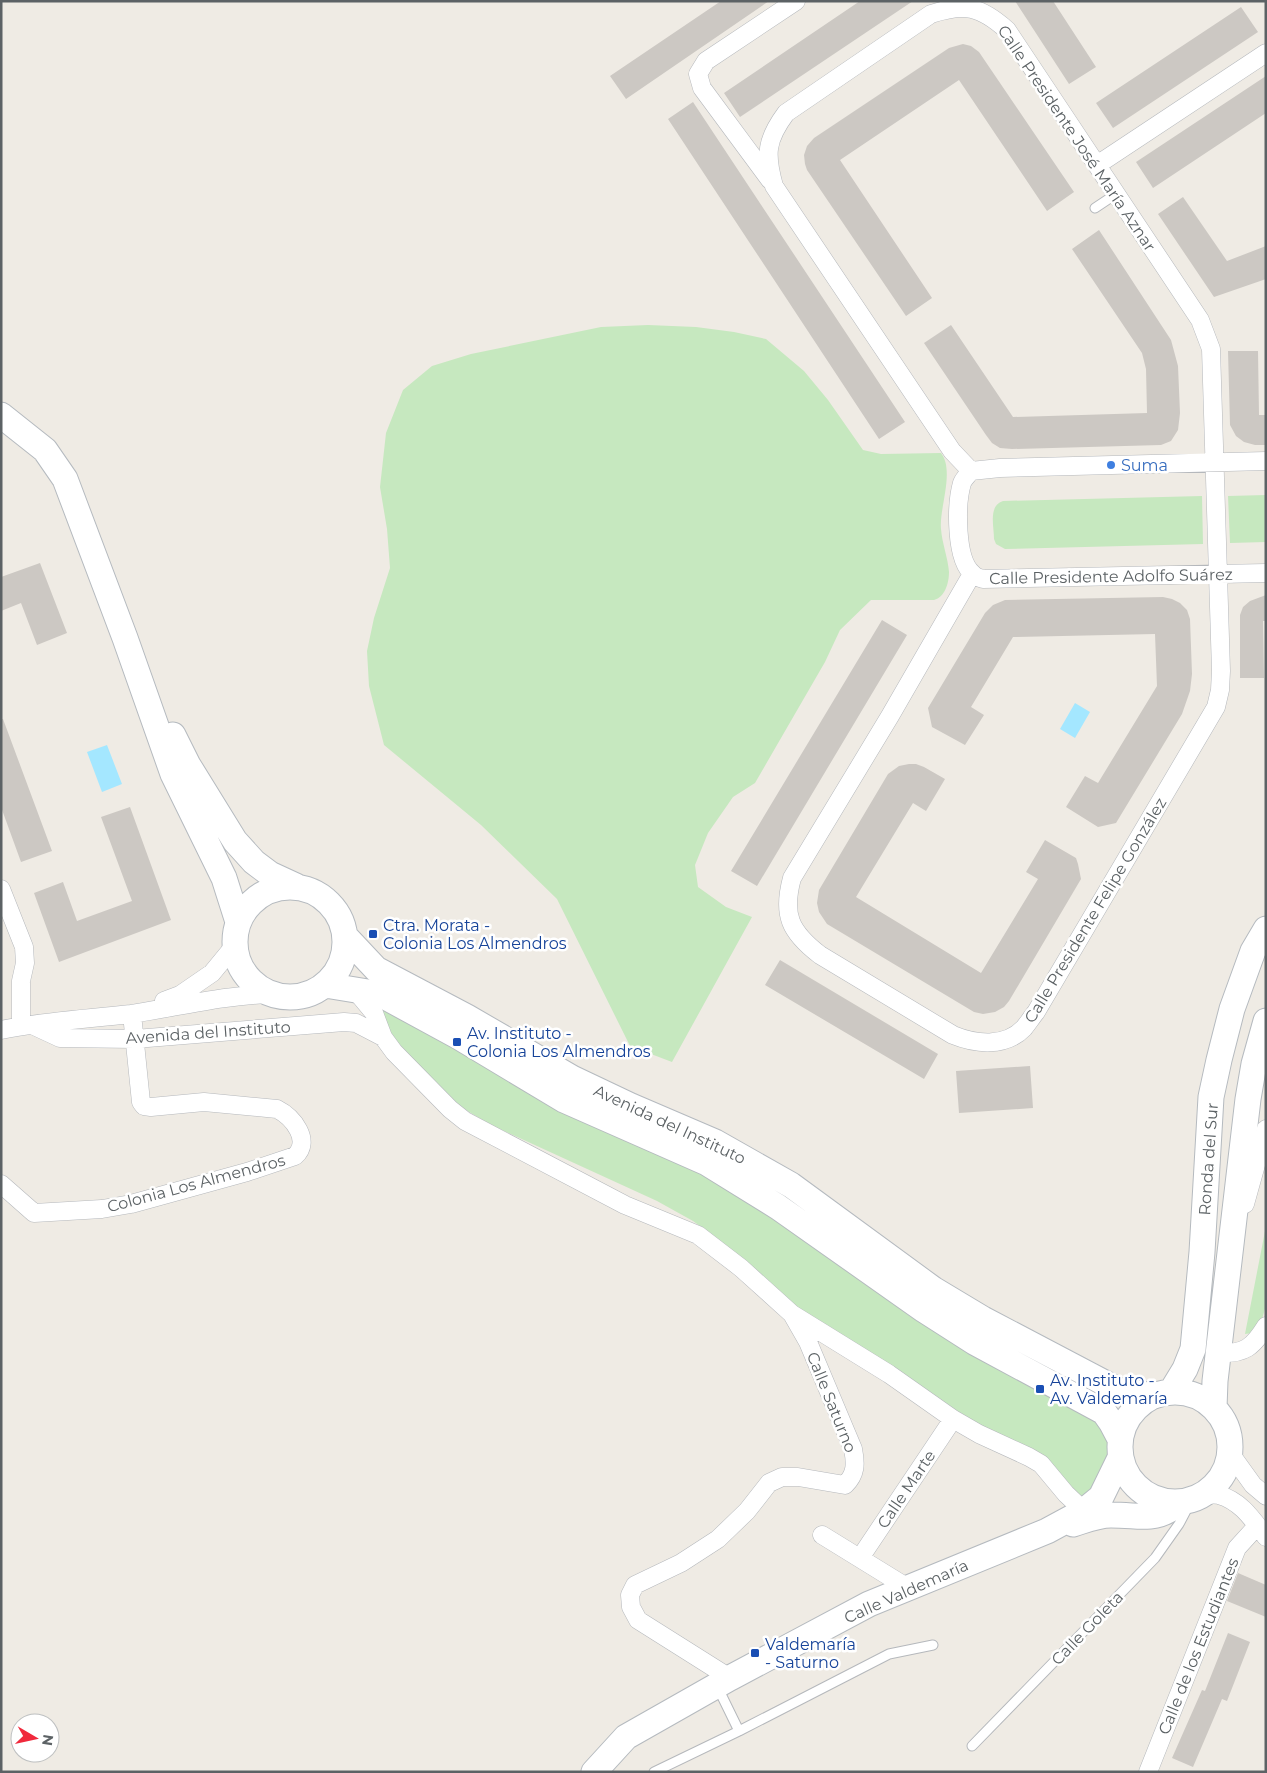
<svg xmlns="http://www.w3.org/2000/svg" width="1267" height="1773" viewBox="0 0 1267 1773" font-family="Montserrat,sans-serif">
<rect width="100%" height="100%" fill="#efebe4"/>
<path fill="#c6e8bf" d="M 648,325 L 696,327 L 734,332 L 766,339 L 804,371 L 828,400 L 863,450 L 881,454 L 941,453 C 955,471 939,508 941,529 C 942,543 948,558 949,572 C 949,583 945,597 934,600 L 871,600 L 840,630 L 825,662 L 755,783 L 733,797 L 708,833 L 695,865 L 698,887 L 726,907 L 752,917 L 672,1062 L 630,1046 L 557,899 L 481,825 L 384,745 L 369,686 L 367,651 L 374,618 L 390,568 L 387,529 L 380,487 L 386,433 L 403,390 L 432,366 L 471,354 L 601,327 Z
M 1266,495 L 1266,542 L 1230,543 L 1228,496 Z
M 1202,496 L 1203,544 L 1005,549 L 996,544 L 994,539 C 994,526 988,506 1003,501 Z
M 372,1001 L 679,1159 L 1084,1407 L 1106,1433 L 1108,1445 L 1108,1463 L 1086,1504 L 984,1428 L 960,1414 L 797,1307 L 722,1242 L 693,1221 L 657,1201 L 493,1126 L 464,1109 L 442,1091 L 417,1068 L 390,1033 L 386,1021 Z
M 1266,1226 L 1266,1305 L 1261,1323 L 1252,1333 L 1245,1334 Z"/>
<path fill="#a4e7ff" d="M 1075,703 L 1090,712 L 1075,738 L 1060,729 Z
M 107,745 L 122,784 L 102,792 L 87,752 Z"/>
<path fill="#ccc8c3" d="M 721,1 L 769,1 L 626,99 L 610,76 Z
M 860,1 L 913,1 L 740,117 L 724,93 Z
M 1015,1 L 1053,1 L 1096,67 L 1069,84 Z
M 1241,7 L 1258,32 L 1113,128 L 1096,103 Z
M 963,44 L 971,46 L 979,52 L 1074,192 L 1047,211 L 959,80 L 840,160 L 932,298 L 906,316 L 807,170 L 805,164 L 804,155 L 807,146 L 814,138 L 949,48 Z
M 1266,76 L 1266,113 L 1153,188 L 1136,162 Z
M 693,102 L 905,422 L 879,439 L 668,119 Z
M 1183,197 L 1227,261 L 1266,246 L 1266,279 L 1214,297 L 1158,214 Z
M 1099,230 L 1171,340 L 1178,366 L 1180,413 L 1178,430 L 1171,441 L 1161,445 L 1012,449 L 1000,448 L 992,443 L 986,435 L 924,343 L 951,325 L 1013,417 L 1147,413 L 1146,369 L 1142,353 L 1072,249 Z
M 1228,351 L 1258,351 L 1259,415 L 1266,415 L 1266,445 L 1255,445 L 1244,442 L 1236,436 L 1230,425 Z
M 40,563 L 67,633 L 37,645 L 21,603 L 1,611 L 1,577 Z
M 1266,595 L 1266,621 L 1263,621 L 1264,678 L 1240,678 L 1240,615 L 1243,607 L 1250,601 Z
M 1163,597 L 1172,599 L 1180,603 L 1187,610 L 1190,619 L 1192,674 L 1190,691 L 1182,714 L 1116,823 L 1098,827 L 1066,807 L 1085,776 L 1098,783 L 1157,686 L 1155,634 L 1013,637 L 971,707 L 984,715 L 965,745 L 932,727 L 928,708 L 985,613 L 993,605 L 1005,600 Z
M 882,620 L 907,635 L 757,886 L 731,871 Z
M 1,719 L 3,719 L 52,851 L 21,862 L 1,807 Z
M 909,764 L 916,764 L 924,767 L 945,779 L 926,811 L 913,803 L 856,897 L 981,973 L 1038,879 L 1026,872 L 1045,840 L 1076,858 L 1078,864 L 1081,879 L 1009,1001 L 1004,1007 L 995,1012 L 983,1014 L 974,1012 L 827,924 L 819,912 L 817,903 L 819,890 L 888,774 L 899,766 Z
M 130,807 L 171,920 L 59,962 L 34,893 L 63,882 L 77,921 L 132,901 L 101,817 Z
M 780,960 L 938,1054 L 924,1079 L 765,985 Z
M 1030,1066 L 1033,1108 L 959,1113 L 956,1071 Z
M 1238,1573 L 1266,1585 L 1266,1617 L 1227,1601 Z
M 1228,1633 L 1250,1642 L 1227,1701 L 1222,1699 L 1193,1767 L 1172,1758 L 1202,1690 L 1205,1691 Z"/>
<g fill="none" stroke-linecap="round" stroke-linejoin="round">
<defs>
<path id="lane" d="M 1095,208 L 1116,194
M 717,1686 L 739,1731
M 972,1746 L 1155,1558 L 1179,1524 L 1188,1507
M 654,1772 L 739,1731 L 889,1654 L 933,1645"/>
<path id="street" d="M 1097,165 L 1266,53
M 770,180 L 702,88 L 698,74 L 706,61 L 796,1
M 1266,461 L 1000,468 L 971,471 C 968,475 964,478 962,483 C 956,504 955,560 973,574 C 975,577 980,578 983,579 L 1266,573
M 971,471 L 952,451 L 774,186 C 765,154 766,140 786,113 L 931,14 C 965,3 980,6 1007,30 L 1200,320 L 1211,349 L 1221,671 L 1220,690 L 1216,707 L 1036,1012 C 1032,1017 1028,1023 1024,1028 C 1005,1048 975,1044 953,1035 L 820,955 C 790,932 782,915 792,878 L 890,716 L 972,574
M 1,889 L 24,947 L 25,963 L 21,981 L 21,1026
M 355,990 L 374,1013 L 383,1037 L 394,1052 L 450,1109 L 465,1121 L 625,1205 L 698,1235 L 741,1268 L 792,1314 L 889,1374 L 953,1419 L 979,1434 L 1029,1457 L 1041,1464 L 1066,1494 L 1084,1511 L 1092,1516
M 164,1001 L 180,995 L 212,973 L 235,945
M 32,1025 L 60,1038 L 135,1039 L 344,1022 L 356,1023 L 383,1037
M 1,1030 C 44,1021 88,1019 131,1014 C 178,1007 224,995 272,994
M 1,1184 L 34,1213 L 102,1209 L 131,1204 L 247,1172 L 295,1156 C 312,1141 293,1117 277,1109 L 204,1102 L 151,1107 L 144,1106 L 141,1102 L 132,1014
M 1245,1204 L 1266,1129
M 1219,1353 C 1245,1354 1253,1347 1266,1326
M 1230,1453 L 1253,1485 L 1266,1496
M 1203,1495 C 1208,1495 1214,1494 1219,1495 C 1241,1501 1253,1520 1266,1537
M 822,1535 L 908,1588
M 860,1558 L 953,1419
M 730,1678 L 638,1620 L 631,1607 L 630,1595 L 635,1585 L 681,1563 L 718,1539 L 747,1511 L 769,1483 L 782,1477 L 798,1477 L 845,1485 C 856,1474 856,1464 853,1449 L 808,1342 L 792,1314
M 1148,1772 L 1237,1548 L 1257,1526"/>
<path id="secondary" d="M 1,415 L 45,450 L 65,479 L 125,638 L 173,774 L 224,878 L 238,922
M 173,735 L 188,765 L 235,841 L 254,862 L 270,874 L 296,886
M235 942a55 55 0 1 1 110 0a55 55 0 1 1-110 0Z
M 345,936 L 376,969 L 467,1017 L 572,1078 L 631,1106 L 715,1142 L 791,1185 L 933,1289 L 983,1319 L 1118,1390 L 1154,1396
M 325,985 L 380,994 L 459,1037 L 564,1100 L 707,1163 L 778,1207 L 924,1310 L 974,1342 L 1104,1412 L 1111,1422 L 1120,1439
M 1171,1392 L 1185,1369 L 1193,1349 L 1202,1252 L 1211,1097 L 1219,1060 L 1232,1009 L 1253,951 L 1266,929
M1120 1447a55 55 0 1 1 110 0a55 55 0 1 1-110 0Z
M 1214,1408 L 1215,1381 L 1248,1099 L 1254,1064 L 1266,1021
M 1073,1524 C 1086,1520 1098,1515 1111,1515 C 1144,1515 1153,1523 1182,1502
M 594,1772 L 626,1737 L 730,1678 L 869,1604 L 1047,1531 L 1084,1511 L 1101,1497 L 1120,1458"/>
</defs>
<use href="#lane" stroke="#b5b8bc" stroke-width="11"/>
<use href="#street" stroke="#b5b8bc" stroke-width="19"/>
<use href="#secondary" stroke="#b5babf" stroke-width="27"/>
<use href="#lane" stroke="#fff" stroke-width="9"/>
<use href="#street" stroke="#fff" stroke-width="18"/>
<use href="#secondary" stroke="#fff" stroke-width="25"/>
</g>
<circle fill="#3f7fe0" stroke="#fff" stroke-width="2" cx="1111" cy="465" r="5"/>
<g fill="#1a4fb4" stroke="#fff" stroke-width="2">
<rect x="368" y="929" width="10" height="10" rx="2.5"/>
<rect x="452" y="1037" width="10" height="10" rx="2.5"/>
<rect x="1035" y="1384" width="10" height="10" rx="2.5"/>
<rect x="750" y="1648" width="10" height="10" rx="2.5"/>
</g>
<g text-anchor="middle" stroke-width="5" stroke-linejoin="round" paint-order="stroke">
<g font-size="16" fill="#5c6265" stroke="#fff">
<text transform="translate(1077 138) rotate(56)" y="6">Calle Presidente José María Aznar</text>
<text transform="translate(1111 576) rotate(-1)" y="6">Calle Presidente Adolfo Suárez</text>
<text transform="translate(1095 910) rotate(-59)" y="6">Calle Presidente Felipe González</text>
<text transform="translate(208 1032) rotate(-4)" y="6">Avenida del Instituto</text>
<text transform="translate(670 1124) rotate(25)" y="6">Avenida del Instituto</text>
<text transform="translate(1208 1159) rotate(-86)" y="6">Ronda del Sur</text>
<text transform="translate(196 1183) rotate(-15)" y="6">Colonia Los Almendros</text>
<text transform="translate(832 1402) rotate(68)" y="6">Calle Saturno</text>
<text transform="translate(906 1489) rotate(-56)" y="6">Calle Marte</text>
<text transform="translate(906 1591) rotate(-24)" y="6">Calle Valdemaría</text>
<text transform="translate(1087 1628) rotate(-46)" y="6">Calle Goleta</text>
<text transform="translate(1198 1646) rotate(-68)" y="6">Calle de los Estudiantes</text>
</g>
<g font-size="16" fill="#366cbe" stroke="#fff" text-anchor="start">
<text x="1121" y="471">Suma</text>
</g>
<g font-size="16" fill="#164399" stroke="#fff" text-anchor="start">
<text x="383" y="931">Ctra. Morata -<tspan x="383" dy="18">Colonia Los Almendros</tspan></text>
<text x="467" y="1039">Av. Instituto -<tspan x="467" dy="18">Colonia Los Almendros</tspan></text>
<text x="1050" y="1386">Av. Instituto -<tspan x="1050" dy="18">Av. Valdemaría</tspan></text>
<text x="765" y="1650">Valdemaría<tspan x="765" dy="18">- Saturno</tspan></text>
</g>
</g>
<rect width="1267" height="1773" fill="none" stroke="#5c6265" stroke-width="5"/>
<g transform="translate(35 1738) rotate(99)"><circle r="24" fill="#ffffff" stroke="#bec0c1"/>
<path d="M0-4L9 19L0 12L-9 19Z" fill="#f0293c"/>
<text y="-8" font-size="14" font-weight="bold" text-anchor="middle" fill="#5c6265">N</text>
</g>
</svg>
